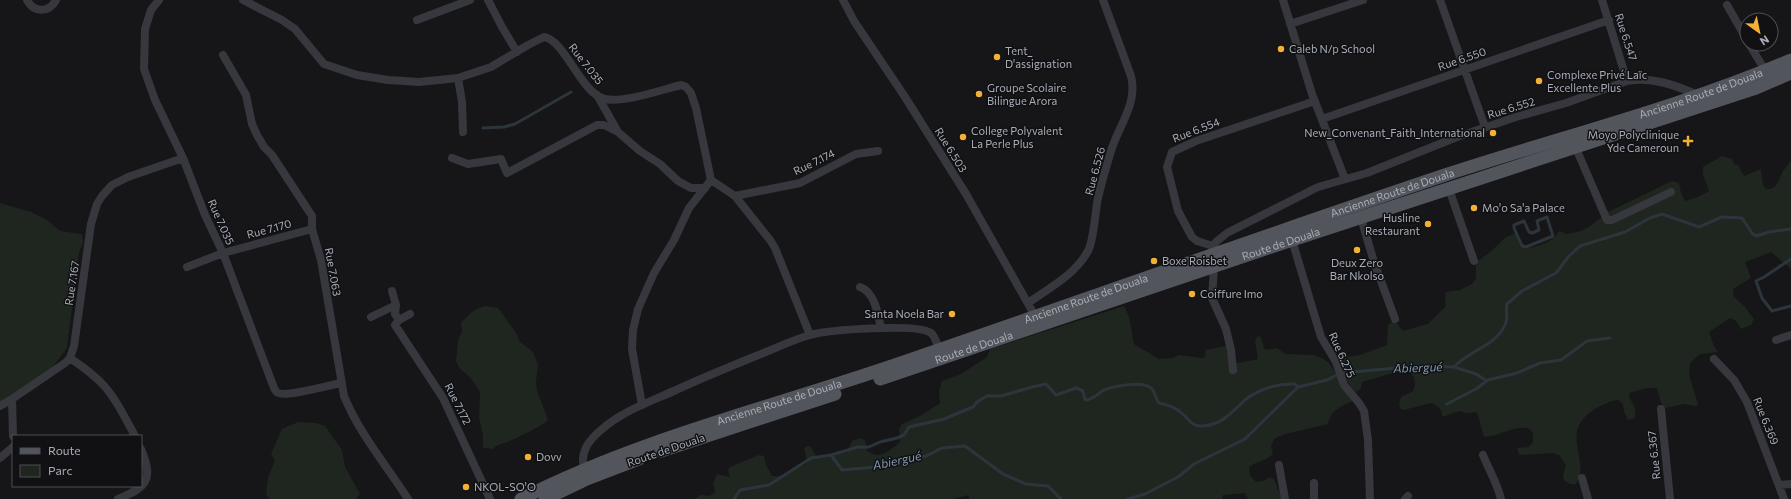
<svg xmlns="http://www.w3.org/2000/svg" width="1791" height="499" viewBox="0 0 1791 499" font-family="Commissioner,sans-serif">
<rect width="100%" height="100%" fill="#161618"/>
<path fill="#1e261f" d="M 1722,156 L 1732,159 L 1734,164 L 1738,165 L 1744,176 L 1761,169 L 1763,185 L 1766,189 C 1776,190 1778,182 1781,175 C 1783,170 1788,165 1791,161 L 1791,269 L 1771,252 L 1745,262 L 1751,278 L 1733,289 L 1734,297 L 1745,307 L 1754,319 L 1751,325 L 1741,329 L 1736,321 L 1730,318 L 1709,332 L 1714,346 L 1718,352 L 1700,354 L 1690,363 L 1689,375 L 1698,404 L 1696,406 L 1684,404 L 1665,408 L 1661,403 L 1657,388 L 1646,388 L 1630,393 L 1629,397 C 1633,404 1637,409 1635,418 L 1628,420 L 1624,412 L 1623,404 L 1618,400 C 1609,401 1603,405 1595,409 C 1557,432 1592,461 1576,484 L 1570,484 L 1564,480 L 1563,475 L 1566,465 L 1559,455 L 1552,453 L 1519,455 L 1517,448 L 1529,447 L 1533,442 L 1533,433 L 1528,428 C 1512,426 1500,436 1484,437 L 1477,412 L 1467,413 L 1459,411 L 1442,417 C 1442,408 1438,406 1431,403 L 1404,410 L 1401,409 L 1399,403 L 1401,397 L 1413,391 C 1416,385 1416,376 1409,372 L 1400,371 L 1362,382 L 1361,389 L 1355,392 C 1348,382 1339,371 1340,358 L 1360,355 L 1387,345 L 1388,325 L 1394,320 L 1403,331 L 1428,324 L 1446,306 L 1445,298 L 1446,292 L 1460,290 L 1472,284 L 1476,278 L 1476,265 L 1478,261 L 1489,253 L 1506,237 L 1516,233 L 1526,248 C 1536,248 1555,241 1559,231 L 1567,234 L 1581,231 L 1592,225 L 1608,212 L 1672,181 L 1679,183 L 1681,193 L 1685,201 L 1698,197 L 1709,191 L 1703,174 L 1703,167 Z
M 0,203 L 31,212 L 47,220 L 60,231 L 82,234 L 83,243 L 79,252 L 67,348 L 46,376 L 0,401 Z
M 485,306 L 498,308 L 517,334 L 519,341 L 533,352 L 538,365 L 536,382 L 537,391 L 548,420 C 546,424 517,438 510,441 C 504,444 498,443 493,449 L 483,448 L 483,435 L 479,417 L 480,392 L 470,377 L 460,369 L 456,361 L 458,340 L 462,332 L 461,323 C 469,314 474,309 485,306 Z
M 1124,306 L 1129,317 L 1134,344 L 1159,359 L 1173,358 L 1179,355 L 1202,358 L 1205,357 L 1206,350 L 1226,346 L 1233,364 L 1258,359 L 1255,340 L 1258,335 L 1261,338 L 1265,350 L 1277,348 L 1285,354 L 1313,355 L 1322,358 L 1329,363 L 1354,400 C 1343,406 1330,410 1328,424 L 1285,434 L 1274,439 L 1271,446 L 1273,454 C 1265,462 1256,461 1249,467 L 1250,475 L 1256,482 L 1263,481 L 1270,477 L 1274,479 L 1282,499 L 1248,499 L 1245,493 L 1223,495 L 1222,499 L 969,499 L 969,495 L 952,499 L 695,499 L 700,495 C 708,495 709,498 715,492 L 713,484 L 717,474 L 730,477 L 728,469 L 730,467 L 759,455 L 764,456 L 766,465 L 772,476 L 779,476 L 806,464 L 807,460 L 804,448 L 808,446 L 811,447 L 816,456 L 832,456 L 847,452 L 852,441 L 860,438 L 865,440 L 867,451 C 870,452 874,455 877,455 C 884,455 895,447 900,442 L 899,429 L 902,424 L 922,415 L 940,403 L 939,391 L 942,381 L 961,374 L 987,357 L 990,349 Z
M 298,422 L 316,423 L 325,426 L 342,450 L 345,467 L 360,494 L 356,499 L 270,499 L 266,495 L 268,477 L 275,461 L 271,454 L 282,429 Z"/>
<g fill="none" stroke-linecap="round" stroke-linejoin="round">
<path stroke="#2c353c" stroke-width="3" d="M 483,128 L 504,127 L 515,124 L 571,92
M 1547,217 L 1553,236 L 1526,247 L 1522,246 L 1514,228 L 1514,225 L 1524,221 L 1529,232 L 1532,233 L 1539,230 L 1537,221 Z
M 1791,259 L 1764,277 L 1756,281 L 1762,298 L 1772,311 L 1791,306
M 1454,367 L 1476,374 L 1487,381
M 1447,404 L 1476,389 L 1488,380 L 1517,373 L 1540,363 L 1561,360 L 1587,341 L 1610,338
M 831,455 L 858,447 L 869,447 L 880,442 L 897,438 L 904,435 L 909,427 L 944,419 L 973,407 L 977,402 L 987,396 L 1001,396 L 1032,387 L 1046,384 L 1056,395 L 1076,388 L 1083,391 L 1085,400 C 1093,400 1097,394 1104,390 C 1114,386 1144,380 1152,389 C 1155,393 1156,399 1159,403 C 1167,405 1173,406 1179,411 C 1187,416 1190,426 1201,426 C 1221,426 1232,412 1245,400 C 1259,389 1278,383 1295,384 L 1298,387
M 734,499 L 740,490 L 769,485 L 811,458 L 831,455 L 842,470 L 876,467 L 926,456 L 942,448 L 965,446 L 1003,474 L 1026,484 L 1048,486 L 1061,499
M 1128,499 L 1145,494 L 1178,477 L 1194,464 L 1245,439 L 1298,387 L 1327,380 L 1341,373 L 1418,366 L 1454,367 C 1469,350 1495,347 1505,325 C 1509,316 1505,310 1507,304 L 1522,291 L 1556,273 L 1569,256 L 1580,246 L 1625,232 L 1650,218 L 1662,214 L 1699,227 L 1722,217 L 1742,218 L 1752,233 L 1756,236 L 1769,232 L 1791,229"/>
<path stroke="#37383d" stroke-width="8" d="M 27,0 C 34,13 49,13 56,0
M 159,0 L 151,10 L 145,29 L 144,69 L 155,100 L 183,158 L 205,215 L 223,253 L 274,388 C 275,390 276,392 278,393 C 286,397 331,385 341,383
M 243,0 L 282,20 L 295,29 L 324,64 L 357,75 L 388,80 L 419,82 L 458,78 L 491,67 L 528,45 L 544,37 C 565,40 581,94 605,99 C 624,103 661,90 681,85 L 686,87 L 691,93 L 696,108 L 711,180 L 735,196 L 770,240 L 775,248 L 810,335
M 488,0 L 502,27 L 517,52
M 843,0 L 854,21 L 905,97 L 966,194 L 1035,316
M 1283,0 L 1312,94 L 1345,179
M 1440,0 L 1485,127
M 1602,0 L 1627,81
M 1727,5 L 1747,40
M 417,20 L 470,0
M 1290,24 L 1363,0
M 1749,44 L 1765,70
M 223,55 L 246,95 L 252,124 L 257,135 L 264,147 L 272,155 L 312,216 L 312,229 L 321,260 L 344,396 C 359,433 386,465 408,499
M 458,78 L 462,102 L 463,132
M 597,95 L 618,132 L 640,151 L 660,164 L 678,181 L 691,188 L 705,188
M 1322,119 L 1609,20
M 1575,146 L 1607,220 L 1612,220 L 1671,192
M 452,158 L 468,164 L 501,159 L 507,173 L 597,125 L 604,125 L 618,132
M 1449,189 L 1474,261
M 735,196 L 800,183 L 856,154 L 878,151
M 1361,218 L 1374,262 L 1395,319
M 1292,240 L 1321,337 L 1336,362 L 1344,385 L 1359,403 L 1364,411 L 1368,440 L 1370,499
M 1213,246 L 1197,241 L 1192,237 L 1178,211 L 1167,167 L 1172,152 L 1196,141 L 1315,101
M 187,267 L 223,253 L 312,229
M 860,287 C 875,292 878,315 881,328
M 1028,303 C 1049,288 1075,275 1088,251 C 1094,240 1095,212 1098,198 C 1102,181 1107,164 1112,148 C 1120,124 1138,102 1131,76 L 1103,0
M 396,305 L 395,314 L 399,320 L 410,314
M 371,317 L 396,305 L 392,291
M 399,320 L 395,325 L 443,398 L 490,499
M 1776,340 L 1791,335
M 70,358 C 83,367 96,376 106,388 C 118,402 126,420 135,436
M 1714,359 L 1734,380 L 1747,402 L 1784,499
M 1233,370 L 1231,350 L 1226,329 L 1212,298 L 1214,267 L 1213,246 L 1217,241 L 1227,233 L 1318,187 L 1367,173 L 1457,137 L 1516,117 L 1566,103 L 1627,81 C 1652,76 1677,86 1698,95
M 642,405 L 632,349 L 633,330 L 638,309 L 654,273 L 674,240 L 689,208 L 711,180
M 0,406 L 12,399
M 1661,409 L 1670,499
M 13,436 L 12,399 L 65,363 L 70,358 L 74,346 L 91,224 L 97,204 L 102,196 L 112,185 L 128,177 L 183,158
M 1483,455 C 1489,470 1497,483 1501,499
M 0,458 L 13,447
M 1279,465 L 1285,499
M 584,469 C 580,452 588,441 601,430 C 622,411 650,402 676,390 C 702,378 729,367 756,356 C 774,349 792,340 810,335 C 828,330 917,323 931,333 C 935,336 937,344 939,349
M 1582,478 L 1588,499
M 1779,485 L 1791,484
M 118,499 C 147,487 154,480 141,449
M 1314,499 L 1314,483
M 1405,499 L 1408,496"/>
<g stroke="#53555c" stroke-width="13">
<path id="s1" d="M 880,379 L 1292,240 L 1756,88 L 1791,73"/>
<path d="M 661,451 L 835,394"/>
<path id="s2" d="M 521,499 C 635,441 761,410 883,369 C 1070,305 1257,238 1445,175 C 1560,137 1679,108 1791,60"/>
<path d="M 545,499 L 587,479 L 639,459"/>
</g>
</g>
<g fill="#f2b134" stroke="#111113" stroke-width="1.5">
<circle cx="1281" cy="49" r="4"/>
<circle cx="997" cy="57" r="4"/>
<circle cx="1539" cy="81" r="4"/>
<circle cx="979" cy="94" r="4"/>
<circle cx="1493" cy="133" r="4"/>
<circle cx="963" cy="137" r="4"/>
<path d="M1686 135h4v4h4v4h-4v4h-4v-4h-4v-4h4z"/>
<circle cx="1474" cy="208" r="4"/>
<circle cx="1428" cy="224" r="4"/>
<circle cx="1357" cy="250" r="4"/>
<circle cx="1154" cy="261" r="4"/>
<circle cx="1192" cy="294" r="4"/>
<circle cx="952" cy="314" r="4"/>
<circle cx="528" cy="457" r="4"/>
<circle cx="466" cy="487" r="4"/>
</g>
<g text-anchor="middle" stroke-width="3" stroke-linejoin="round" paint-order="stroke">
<g font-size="11" fill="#a8adb8" stroke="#111113">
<text transform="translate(1626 37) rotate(72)" y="4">Rue 6.547</text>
<text transform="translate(1462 59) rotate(-19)" y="4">Rue 6.550</text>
<text transform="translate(586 64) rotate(52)" y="4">Rue 7.035</text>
<text dy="4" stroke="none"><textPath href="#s2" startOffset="1248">Ancienne Route de Douala</textPath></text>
<text transform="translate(1511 108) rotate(-17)" y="4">Rue 6.552</text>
<text transform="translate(1196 130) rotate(-21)" y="4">Rue 6.554</text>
<text transform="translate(951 150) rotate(58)" y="4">Rue 6.503</text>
<text transform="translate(814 162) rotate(-26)" y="4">Rue 7.174</text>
<text transform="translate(1095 171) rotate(-75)" y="4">Rue 6.526</text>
<text dy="4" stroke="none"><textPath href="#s2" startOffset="924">Ancienne Route de Douala</textPath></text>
<text transform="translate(221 222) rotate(66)" y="4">Rue 7.035</text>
<text transform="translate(269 229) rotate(-15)" y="4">Rue 7.170</text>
<text dy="4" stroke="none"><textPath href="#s1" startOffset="423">Route de Douala</textPath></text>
<text transform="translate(333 272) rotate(80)" y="4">Rue 7.063</text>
<text transform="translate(72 283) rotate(-81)" y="4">Rue 7.167</text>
<text dy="4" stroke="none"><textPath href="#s2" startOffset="600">Ancienne Route de Douala</textPath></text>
<text dy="4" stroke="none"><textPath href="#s1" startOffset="99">Route de Douala</textPath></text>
<text transform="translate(1342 355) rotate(66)" y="4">Rue 6.275</text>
<text dy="4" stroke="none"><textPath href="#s2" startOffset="276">Ancienne Route de Douala</textPath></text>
<text transform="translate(458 404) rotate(63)" y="4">Rue 7.172</text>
<text transform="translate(1766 421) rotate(68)" y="4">Rue 6.369</text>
<text transform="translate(666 450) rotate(-19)" y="4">Route de Douala</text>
<text transform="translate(1654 455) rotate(-96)" y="4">Rue 6.367</text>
</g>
<g font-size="11" fill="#a8adb8" stroke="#111113" text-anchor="start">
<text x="1289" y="53">Caleb N/p School</text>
<text x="1005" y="55">Tent_<tspan x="1005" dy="13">D'assignation</tspan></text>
<text x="1547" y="79">Complexe Privé Laïc<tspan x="1547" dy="13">Excellente Plus</tspan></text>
<text x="987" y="92">Groupe Scolaire<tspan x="987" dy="13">Bilingue Arora</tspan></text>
<text x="971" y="135">College Polyvalent<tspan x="971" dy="13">La Perle Plus</tspan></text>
<text x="1485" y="137" text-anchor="end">New_Convenant_Faith_International</text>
<text x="1679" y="139" text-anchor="end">Moyo Polyclinique<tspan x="1679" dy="13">Yde Cameroun</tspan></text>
<text x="1482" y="212">Mo'o Sa'a Palace</text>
<text x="1420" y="222" text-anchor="end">Husline<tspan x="1420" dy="13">Restaurant</tspan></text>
<text x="1162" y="265">Boxe Roisbet</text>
<text x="1357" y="267" text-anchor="middle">Deux Zero<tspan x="1357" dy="13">Bar Nkolso</tspan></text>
<text x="1200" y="298">Coiffure Imo</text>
<text x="944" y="318" text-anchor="end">Santa Noela Bar</text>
<text x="536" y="461">Dovv</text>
<text x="474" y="491">NKOL-SO'O</text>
</g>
<g font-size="12" font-style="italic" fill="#7f9bb3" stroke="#111113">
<text transform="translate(1418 368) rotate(-2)" y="4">Abiergué</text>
<text transform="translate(897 461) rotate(-12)" y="4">Abiergué</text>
</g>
</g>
<rect x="12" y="435" width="130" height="52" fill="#111113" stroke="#4d4f55"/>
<rect x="20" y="448" width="20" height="6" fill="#53555c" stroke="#4d4f55"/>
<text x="48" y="455" font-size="12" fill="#a8adb8">Route</text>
<rect x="20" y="465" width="20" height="12" fill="#1e261f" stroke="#4d4f55"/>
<text x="48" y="475" font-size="12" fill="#a8adb8">Parc</text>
<g transform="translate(1759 32) rotate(147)"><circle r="19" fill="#111113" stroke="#4d4f55"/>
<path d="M0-3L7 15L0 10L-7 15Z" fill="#f2b134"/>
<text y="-6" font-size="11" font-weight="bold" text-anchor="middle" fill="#a8adb8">N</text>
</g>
</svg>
